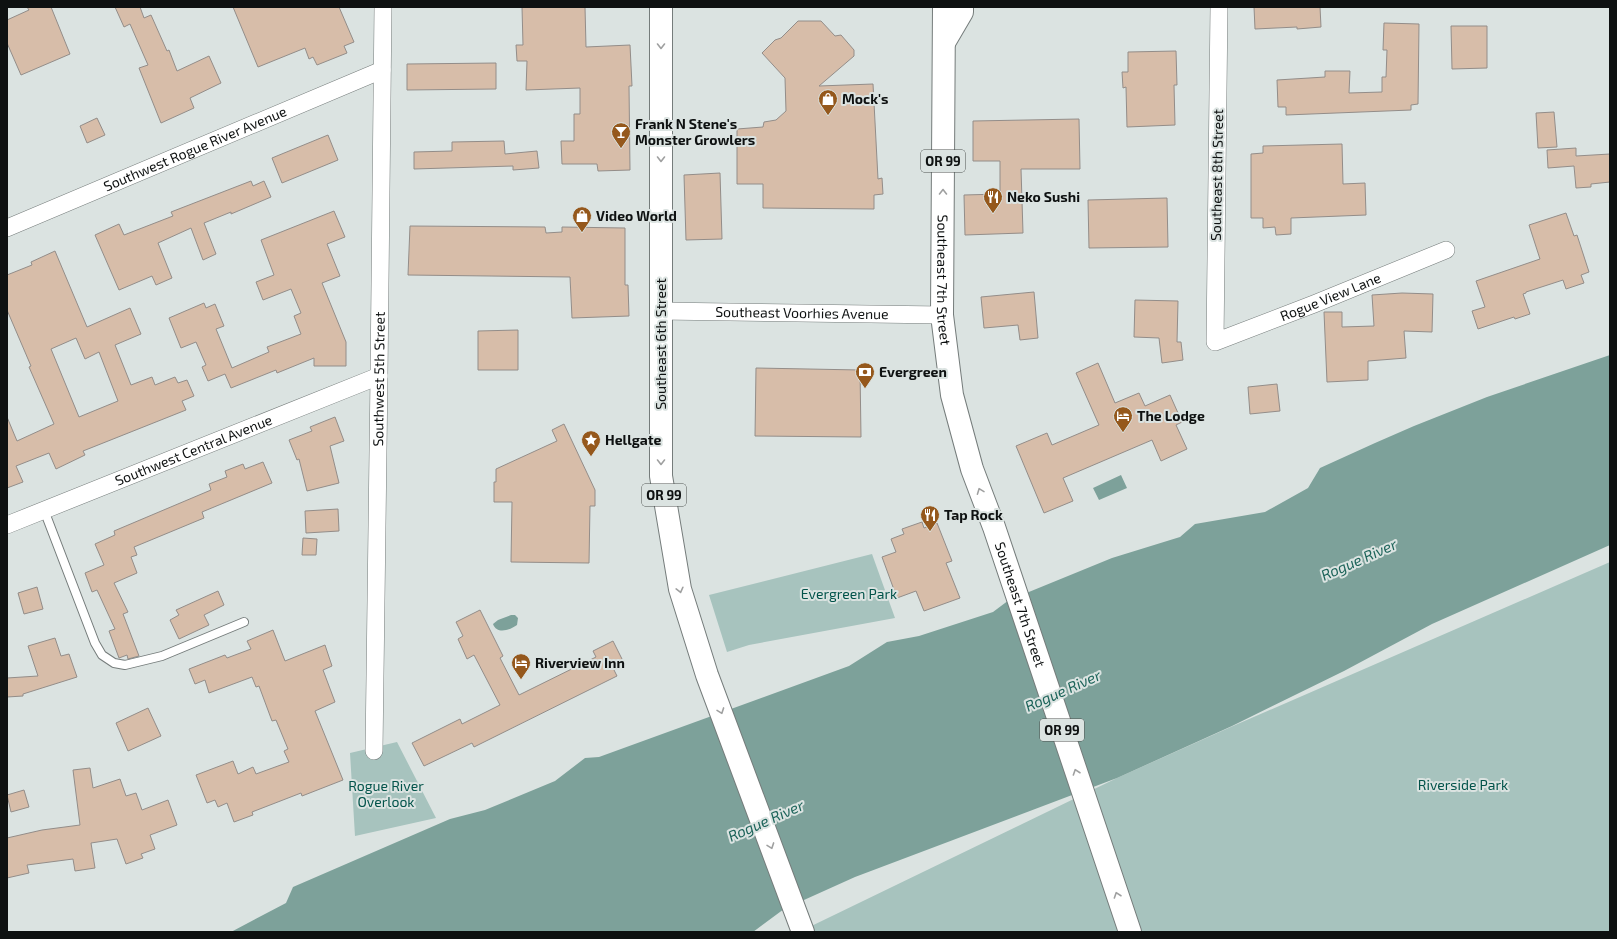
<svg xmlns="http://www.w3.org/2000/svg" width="1617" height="939" viewBox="0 0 1617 939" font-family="'Exo 2',sans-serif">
<rect width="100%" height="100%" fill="#dbe3e1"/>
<path fill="#a7c3be" d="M 872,554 L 895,618 L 749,645 L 727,652 L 709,595 Z
M 1610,562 L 1610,932 L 799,932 L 1117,778 L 1233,726 Z
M 397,742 L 436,818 L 355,836 L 350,753 Z"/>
<path fill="#7da19a" d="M 1610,355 L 1610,545 L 1432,624 L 1344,671 L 1232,726 L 1117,778 L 855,877 L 784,909 L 753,932 L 231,932 L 286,903 L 293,887 L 450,819 L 485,810 L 555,781 L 585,758 L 599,757 L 849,666 L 887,642 L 919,636 L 993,612 L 1009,600 L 1112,558 L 1180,537 L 1195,524 L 1265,512 L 1308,488 L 1320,468 L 1375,443 L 1414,426 L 1487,397 Z
M 1121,475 L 1127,488 L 1099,500 L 1093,488 Z
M 511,615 L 515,615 L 518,618 L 517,625 C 510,630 497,635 493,624 L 498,620 Z"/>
<path fill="#d7bda9" stroke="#938d89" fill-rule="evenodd" d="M 27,7 L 51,7 L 70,54 L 21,75 L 7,43 L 7,20 L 29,10 Z
M 115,7 L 140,7 L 144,18 L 151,15 L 167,51 L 169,50 L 177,71 L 209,56 L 221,83 L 190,98 L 194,108 L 161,123 L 139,68 L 148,65 L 130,24 L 124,27 Z
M 233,7 L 339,7 L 354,42 L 344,46 L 347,53 L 317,65 L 313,57 L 309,59 L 305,48 L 258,67 Z
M 522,7 L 585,7 L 586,47 L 630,45 L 632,86 L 629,86 L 630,170 L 598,171 L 597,164 L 562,164 L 561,141 L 574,141 L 574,114 L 580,114 L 580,88 L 526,90 L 527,61 L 517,61 L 516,45 L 523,45 Z
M 1254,7 L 1320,7 L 1321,27 L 1297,29 L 1297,27 L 1255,29 Z
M 798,21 L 821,21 L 835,36 L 841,35 L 854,50 L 854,56 L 819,86 L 873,84 L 878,179 L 882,178 L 883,194 L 874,195 L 874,209 L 763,208 L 763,184 L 737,184 L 737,129 L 763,127 L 764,122 L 776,120 L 786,111 L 785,78 L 762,53 L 775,40 L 781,38 Z
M 1384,23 L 1419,24 L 1418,104 L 1411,105 L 1411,110 L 1286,115 L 1286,107 L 1278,107 L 1277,80 L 1325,77 L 1325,71 L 1350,71 L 1349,93 L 1382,92 L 1382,77 L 1386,77 L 1387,50 L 1383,50 Z
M 1451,26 L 1487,26 L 1487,68 L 1452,69 Z
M 1176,51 L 1177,85 L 1174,85 L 1175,125 L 1127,127 L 1126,87 L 1123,88 L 1122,72 L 1128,72 L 1128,52 Z
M 496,63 L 496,89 L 407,90 L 407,64 Z
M 1554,112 L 1557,147 L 1538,148 L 1536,113 Z
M 97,118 L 105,135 L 87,143 L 80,126 Z
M 1079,119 L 1080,169 L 1021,169 L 1023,233 L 965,235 L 964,195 L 1000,194 L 1000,161 L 973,161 L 973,121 Z
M 328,135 L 338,160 L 282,183 L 272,158 Z
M 504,141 L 505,154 L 537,151 L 539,168 L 513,170 L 513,166 L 414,169 L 414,152 L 452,151 L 452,142 Z
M 1342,144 L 1343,184 L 1365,183 L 1366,215 L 1291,218 L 1291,234 L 1276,235 L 1275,227 L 1263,228 L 1263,218 L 1251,218 L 1251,154 L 1263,153 L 1263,146 Z
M 1576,148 L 1576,156 L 1610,154 L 1610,182 L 1591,184 L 1591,187 L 1576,188 L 1574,166 L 1548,168 L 1547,150 Z
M 720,173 L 722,239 L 686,240 L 684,175 Z
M 251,181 L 253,186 L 264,181 L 271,197 L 231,214 L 231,212 L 204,223 L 216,254 L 203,260 L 191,228 L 158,243 L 172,278 L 156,285 L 152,276 L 119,290 L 95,235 L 119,224 L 124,235 L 173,216 L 171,212 Z
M 1167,198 L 1168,247 L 1089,248 L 1088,200 Z
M 334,211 L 345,237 L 327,244 L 340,276 L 322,283 L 346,342 L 346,366 L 314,366 L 314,358 L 277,373 L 276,370 L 231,388 L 225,374 L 208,381 L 202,367 L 206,365 L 196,342 L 181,348 L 169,318 L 204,303 L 206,308 L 215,304 L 224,326 L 216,329 L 232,368 L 269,352 L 267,347 L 301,334 L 294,316 L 301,313 L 291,289 L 263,300 L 256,282 L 274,275 L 261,240 Z
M 1566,213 L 1574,236 L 1577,235 L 1589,272 L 1581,275 L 1584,283 L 1566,289 L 1563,280 L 1526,292 L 1526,293 L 1523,294 L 1530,314 L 1515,319 L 1514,317 L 1478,329 L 1472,311 L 1485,307 L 1476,281 L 1540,259 L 1529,225 Z
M 410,226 L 545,227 L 546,233 L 562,232 L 562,227 L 625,228 L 625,285 L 628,285 L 629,316 L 572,318 L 570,277 L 408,275 Z
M 55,251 L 87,327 L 130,308 L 141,334 L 115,345 L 131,385 L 152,377 L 155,385 L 175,377 L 178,383 L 187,380 L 194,396 L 182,401 L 186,410 L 83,451 L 85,455 L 56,469 L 49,453 L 16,466 L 23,482 L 7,488 L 7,417 L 17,441 L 54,424 L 29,367 L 31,366 L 7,310 L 7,275 L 32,265 L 31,262 ZM 76,338 L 85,359 L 99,352 L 118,401 L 79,417 L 51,349 Z
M 1034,292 L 1038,338 L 1020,340 L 1018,325 L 984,328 L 981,297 Z
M 1402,293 L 1433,294 L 1432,332 L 1404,331 L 1406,358 L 1368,361 L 1368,380 L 1327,382 L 1324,312 L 1342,312 L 1342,327 L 1374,326 L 1372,295 Z
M 1135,300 L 1178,301 L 1177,342 L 1181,342 L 1183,360 L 1162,363 L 1159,338 L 1134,337 Z
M 518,330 L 518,370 L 478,370 L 478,331 Z
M 1098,363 L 1115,403 L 1139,393 L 1145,406 L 1170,395 L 1182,422 L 1176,425 L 1187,449 L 1161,461 L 1152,440 L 1063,478 L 1073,501 L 1044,513 L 1016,446 L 1047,433 L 1052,445 L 1099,425 L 1076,373 Z
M 756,368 L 860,370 L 861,437 L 755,436 Z
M 1277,384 L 1280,411 L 1250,414 L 1248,387 Z
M 335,417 L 344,441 L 330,446 L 339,483 L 307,491 L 299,459 L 297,460 L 289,440 L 312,431 L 310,427 Z
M 564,424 L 595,490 L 595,506 L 590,506 L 589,563 L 511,562 L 512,502 L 494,502 L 494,482 L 496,482 L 496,469 L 557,441 L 552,430 Z
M 263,462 L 272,483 L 202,512 L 204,518 L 134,547 L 137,555 L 131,557 L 137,573 L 114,583 L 128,612 L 123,614 L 139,656 L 128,659 L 127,655 L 119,658 L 109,631 L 115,629 L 97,590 L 92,592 L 85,573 L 104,565 L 95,544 L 115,535 L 114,531 L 211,490 L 209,484 L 227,477 L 225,471 L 243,464 L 245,469 Z
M 338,509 L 339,531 L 306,533 L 305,511 Z
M 922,522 L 924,528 L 937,523 L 952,561 L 946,563 L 960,598 L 924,611 L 916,591 L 897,598 L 882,557 L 896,552 L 891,539 L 904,534 L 902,529 Z
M 303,538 L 317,539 L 316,555 L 302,555 Z
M 37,587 L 43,609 L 24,614 L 18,593 Z
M 218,591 L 224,605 L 204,615 L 209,625 L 179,639 L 170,620 L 179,615 L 176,610 Z
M 480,610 L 503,656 L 500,658 L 519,695 L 596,657 L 593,651 L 613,641 L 623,661 L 612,666 L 617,676 L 474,747 L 472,743 L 424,766 L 412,743 L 460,719 L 462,724 L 500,705 L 474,655 L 467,659 L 458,639 L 463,636 L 456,622 Z
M 273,630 L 285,661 L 325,645 L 332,666 L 323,670 L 335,702 L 315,711 L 343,780 L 302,796 L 301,793 L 252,812 L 253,815 L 234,822 L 227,803 L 218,807 L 215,800 L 207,803 L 196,775 L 233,761 L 238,774 L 253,767 L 256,774 L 289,762 L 284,751 L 288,749 L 276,720 L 272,721 L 259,686 L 256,687 L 252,677 L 209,693 L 205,680 L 195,684 L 189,669 L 225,655 L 227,658 L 251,649 L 247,641 Z
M 55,638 L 61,656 L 69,654 L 77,677 L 23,694 L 23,696 L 7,697 L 7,678 L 38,676 L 28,646 Z
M 148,708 L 161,736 L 128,751 L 116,723 Z
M 90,768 L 93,788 L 120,779 L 126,796 L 136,793 L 142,810 L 168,800 L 177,825 L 150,835 L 155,849 L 141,854 L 143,858 L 126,864 L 117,839 L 91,843 L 95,868 L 75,871 L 73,859 L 27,865 L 29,873 L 7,878 L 7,838 L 42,830 L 80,825 L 73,770 Z
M 24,790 L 29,807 L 11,812 L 7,795 Z"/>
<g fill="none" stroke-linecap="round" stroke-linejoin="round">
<defs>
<path id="lane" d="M 44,510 L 95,643 L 102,655 L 114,663 L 125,665 L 162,656 L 244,622"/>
<g id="street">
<path id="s1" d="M 1219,7 L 1215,342 L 1314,304 L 1446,250"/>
<path id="s2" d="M 7,228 L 382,70"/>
<path id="s3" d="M 661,311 L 942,315"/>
<path id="s4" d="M 7,525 L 379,376"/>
<path id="s5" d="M 374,751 L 379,376 L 383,7"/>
</g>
<g id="highway">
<path d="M 661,7 L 661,476 L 680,589 L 707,675 L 803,932"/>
<path id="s6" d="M 944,7 L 942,315 L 952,395 L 972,469 L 994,527 L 1130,932"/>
<path d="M 945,41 L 962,12 L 962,7"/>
</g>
</defs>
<use href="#lane" stroke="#757c7b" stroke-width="10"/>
<use href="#street" stroke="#757c7b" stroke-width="18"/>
<use href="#highway" stroke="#757c7b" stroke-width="24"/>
<use href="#lane" stroke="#fff" stroke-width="8"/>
<use href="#street" stroke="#fff" stroke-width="17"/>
<use href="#highway" stroke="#fff" stroke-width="22"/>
</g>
<defs><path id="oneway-chevron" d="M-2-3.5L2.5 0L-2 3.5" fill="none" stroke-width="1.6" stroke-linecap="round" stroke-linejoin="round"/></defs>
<g stroke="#9fa0a0">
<use href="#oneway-chevron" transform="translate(661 46) rotate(90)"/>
<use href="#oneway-chevron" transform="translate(661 159) rotate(90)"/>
<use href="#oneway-chevron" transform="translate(943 192) rotate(-90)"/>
<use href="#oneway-chevron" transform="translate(661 462) rotate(90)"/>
<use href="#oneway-chevron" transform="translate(980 491) rotate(-111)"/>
<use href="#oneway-chevron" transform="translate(680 590) rotate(76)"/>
<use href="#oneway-chevron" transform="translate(721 711) rotate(70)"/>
<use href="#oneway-chevron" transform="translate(1076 772) rotate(-109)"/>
<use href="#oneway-chevron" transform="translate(771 846) rotate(70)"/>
<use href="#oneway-chevron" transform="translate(1117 895) rotate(-109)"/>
</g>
<defs>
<symbol id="shop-pin" viewBox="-11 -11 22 30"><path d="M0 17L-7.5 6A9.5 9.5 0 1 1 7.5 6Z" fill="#95581c" stroke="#dbe3e1"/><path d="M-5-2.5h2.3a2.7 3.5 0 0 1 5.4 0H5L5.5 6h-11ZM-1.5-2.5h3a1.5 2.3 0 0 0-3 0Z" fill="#fff"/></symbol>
<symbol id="bar-pin" viewBox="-11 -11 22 30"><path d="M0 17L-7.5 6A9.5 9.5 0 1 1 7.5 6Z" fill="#95581c" stroke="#dbe3e1"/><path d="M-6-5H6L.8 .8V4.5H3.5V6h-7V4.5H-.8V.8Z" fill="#fff"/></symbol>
<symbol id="restaurant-pin" viewBox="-11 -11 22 30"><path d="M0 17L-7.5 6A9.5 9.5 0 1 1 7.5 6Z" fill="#95581c" stroke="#dbe3e1"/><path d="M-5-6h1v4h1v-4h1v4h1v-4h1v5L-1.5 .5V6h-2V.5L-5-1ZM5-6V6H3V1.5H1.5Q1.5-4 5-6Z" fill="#fff"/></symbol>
<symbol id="bank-pin" viewBox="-11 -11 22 30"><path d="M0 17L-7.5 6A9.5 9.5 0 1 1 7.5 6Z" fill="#95581c" stroke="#dbe3e1"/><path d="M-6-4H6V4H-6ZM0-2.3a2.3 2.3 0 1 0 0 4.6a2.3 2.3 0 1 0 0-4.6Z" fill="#fff"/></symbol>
<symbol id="hotel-pin" viewBox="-11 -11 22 30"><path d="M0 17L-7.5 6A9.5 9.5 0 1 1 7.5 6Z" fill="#95581c" stroke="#dbe3e1"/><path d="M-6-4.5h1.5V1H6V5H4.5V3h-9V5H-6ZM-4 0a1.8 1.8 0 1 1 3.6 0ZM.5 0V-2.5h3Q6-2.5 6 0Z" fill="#fff"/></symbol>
<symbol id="sight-pin" viewBox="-11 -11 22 30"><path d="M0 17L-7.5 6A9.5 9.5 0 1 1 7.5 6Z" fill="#95581c" stroke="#dbe3e1"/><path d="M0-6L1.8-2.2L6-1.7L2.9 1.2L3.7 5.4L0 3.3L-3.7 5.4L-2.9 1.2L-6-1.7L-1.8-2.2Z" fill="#fff"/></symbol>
</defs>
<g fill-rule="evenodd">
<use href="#shop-pin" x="817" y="88" width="22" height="30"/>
<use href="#bar-pin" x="610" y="121" width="22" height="30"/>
<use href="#restaurant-pin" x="982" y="186" width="22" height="30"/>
<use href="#shop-pin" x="571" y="205" width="22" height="30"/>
<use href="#bank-pin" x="854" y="361" width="22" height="30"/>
<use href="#hotel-pin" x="1112" y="405" width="22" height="30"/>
<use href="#sight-pin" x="580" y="429" width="22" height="30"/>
<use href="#restaurant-pin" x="919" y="504" width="22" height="30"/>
<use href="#hotel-pin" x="510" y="652" width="22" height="30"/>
</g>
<g text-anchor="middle" stroke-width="4" stroke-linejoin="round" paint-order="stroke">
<g fill="#dbe3e1" stroke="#4c504f" stroke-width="1">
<rect x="921" y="150" width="44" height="22" rx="3"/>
<rect x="642" y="484" width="44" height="22" rx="3"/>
<rect x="1040" y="719" width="44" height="22" rx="3"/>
</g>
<g font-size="13" font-weight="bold" fill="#0e1111">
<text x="943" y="166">OR 99</text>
<text x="664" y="500">OR 99</text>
<text x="1062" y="735">OR 99</text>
</g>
<g font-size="14" font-weight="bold" fill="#0e1111" stroke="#dbe3e1" text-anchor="start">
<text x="842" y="104">Mock's</text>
<text x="635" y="129">Frank N Stene's<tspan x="635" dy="16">Monster Growlers</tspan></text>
<text x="1007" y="202">Neko Sushi</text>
<text x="596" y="221">Video World</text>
<text x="879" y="377">Evergreen</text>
<text x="1137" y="421">The Lodge</text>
<text x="605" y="445">Hellgate</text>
<text x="944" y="520">Tap Rock</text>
<text x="535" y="668">Riverview Inn</text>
</g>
<g font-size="14" fill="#0e1111" stroke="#dbe3e1">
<text dy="5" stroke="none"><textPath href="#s2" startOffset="204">Southwest Rogue River Avenue</textPath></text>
<text transform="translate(1217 175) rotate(-89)" y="5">Southeast 8th Street</text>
<text dy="5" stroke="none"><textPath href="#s6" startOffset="273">Southeast 7th Street</textPath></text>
<text dy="5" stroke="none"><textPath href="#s1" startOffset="459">Rogue View Lane</textPath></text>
<text dy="5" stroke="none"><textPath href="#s3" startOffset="141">Southeast Voorhies Avenue</textPath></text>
<text transform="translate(661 344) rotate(-90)" y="5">Southeast 6th Street</text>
<text dy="5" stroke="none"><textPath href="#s5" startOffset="372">Southwest 5th Street</textPath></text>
<text dy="5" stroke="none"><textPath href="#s4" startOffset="201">Southwest Central Avenue</textPath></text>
<text dy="5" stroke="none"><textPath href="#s6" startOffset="609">Southeast 7th Street</textPath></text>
</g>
<g font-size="14" fill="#02534a" stroke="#dbe3e1">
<text x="849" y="599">Evergreen Park</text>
<text x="1463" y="790">Riverside Park</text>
<text x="386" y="791">Rogue River<tspan x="386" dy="16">Overlook</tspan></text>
</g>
<g font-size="15" font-style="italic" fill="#1d645a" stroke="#dbe3e1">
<text transform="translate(1359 560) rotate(-24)" y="5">Rogue River</text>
<text transform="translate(1063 691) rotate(-24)" y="5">Rogue River</text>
<text transform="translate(766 821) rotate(-24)" y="5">Rogue River</text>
</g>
</g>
<rect width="1617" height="939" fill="none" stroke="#0e1111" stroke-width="16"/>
</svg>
